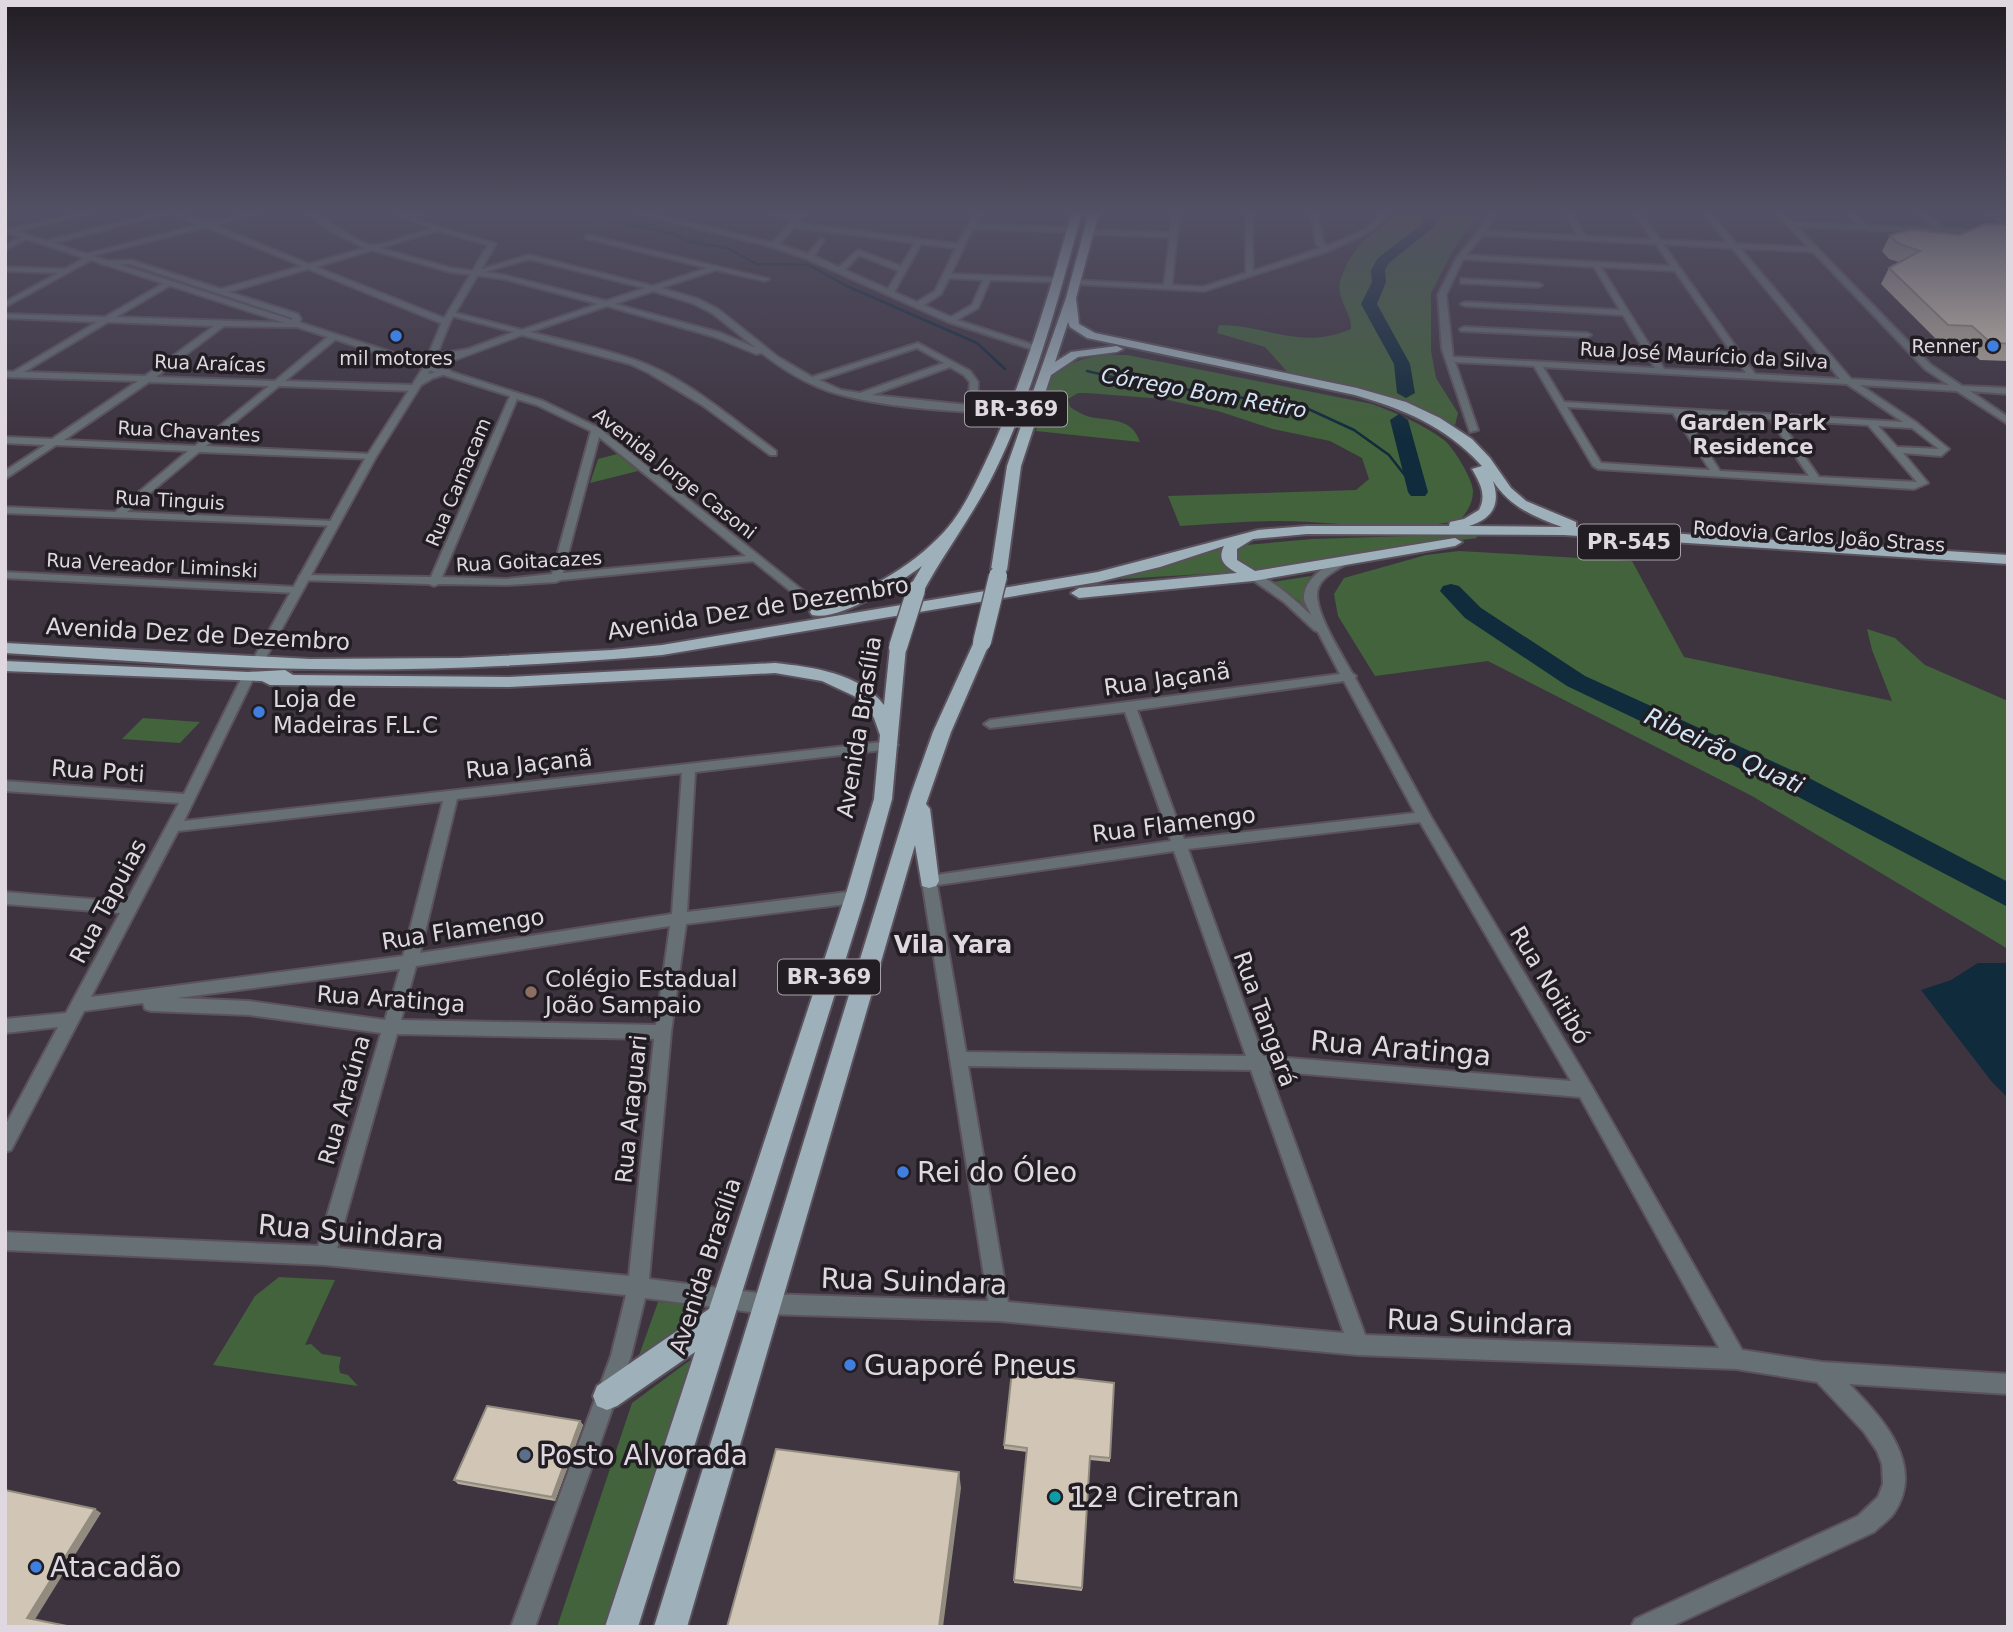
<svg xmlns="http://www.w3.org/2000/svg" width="2013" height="1632" viewBox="0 0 2013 1632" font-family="'DejaVu Sans',sans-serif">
<rect width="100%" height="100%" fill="#3e3440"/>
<path fill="#42633b" d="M 1392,212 L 1481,212 L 1453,250 L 1431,293 L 1431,351 L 1436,378 L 1458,413 L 1455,425 L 1392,398 L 1291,376 L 1265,347 L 1217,333 L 1219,325 C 1269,325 1299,351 1351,329 C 1352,313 1336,299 1340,282 C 1343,270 1353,251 1362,243 C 1373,231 1386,230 1392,212 Z
M 1103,355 L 1127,355 L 1372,404 C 1396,413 1423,424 1444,440 C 1454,448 1473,480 1473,491 C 1473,503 1467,512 1460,520 C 1401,534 1336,521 1277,521 C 1244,521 1212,524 1180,526 L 1168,496 L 1356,490 L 1369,479 L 1362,458 L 1330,441 L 1273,429 L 1218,411 L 1164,399 L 1087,393 L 1078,393 L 1068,399 L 1070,407 C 1076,411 1083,415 1090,417 C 1112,421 1132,418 1140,442 L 1036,431 C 1041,417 1040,399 1046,386 C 1057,365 1083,358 1103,355 Z
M 617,454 L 638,471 L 590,483 L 598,459 Z
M 1475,534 L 1477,538 L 1351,554 L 1261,569 L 1251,569 L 1238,561 L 1236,550 L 1246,545 L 1312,539 Z
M 1221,549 L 1223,561 L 1238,572 L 1120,579 Z
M 1459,551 L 1632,561 L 1684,657 L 1892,701 L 1872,650 L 1867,629 L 1895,638 L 1925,665 L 2008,701 L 2008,949 L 1752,796 L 1488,661 L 1375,676 L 1338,616 L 1334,594 L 1344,578 L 1426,555 Z
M 1311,576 C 1301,591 1309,606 1315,621 L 1299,601 L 1273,582 Z
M 143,718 L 200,722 L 180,743 L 122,739 Z
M 279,1277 L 335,1280 L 305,1345 L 311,1344 L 322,1354 L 341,1357 L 339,1367 L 340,1373 L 348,1375 L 358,1386 L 213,1365 L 255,1296 Z
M 658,1302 L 696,1304 C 690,1335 662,1347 637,1361 Z
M 689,1361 L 695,1363 L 607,1627 L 557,1627 L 632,1403 Z"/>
<path fill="#102b3c" d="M 1978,963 L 2008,963 L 2008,1098 L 1992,1082 L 1921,990 L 1951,980 Z"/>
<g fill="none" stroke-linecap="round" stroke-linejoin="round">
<path stroke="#102b3c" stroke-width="2.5" d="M 570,212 L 674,234 L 689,242 L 727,248 L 757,264 L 808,265 L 847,286 L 977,343 L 1005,369
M 1087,371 L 1129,381 L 1304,407 L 1354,430 L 1389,455 L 1418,492"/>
<path fill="#102b3c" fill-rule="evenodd" d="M 1421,212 L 1435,212 L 1437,219 L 1434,227 L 1389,263 L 1385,270 L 1386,282 L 1377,304 L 1410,364 L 1415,393 L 1406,398 L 1397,393 L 1394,364 L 1361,304 L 1372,282 L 1371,270 L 1378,258 L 1421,225 L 1423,219 Z
M 1399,414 L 1408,420 L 1428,492 L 1425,496 L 1411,496 L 1408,492 L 1390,420 Z
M 1451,584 L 1459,586 L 1481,608 L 1585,676 L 1809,778 L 2008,882 L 2008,907 L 1789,792 L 1567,686 L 1465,618 L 1440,591 L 1443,586 Z"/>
<defs>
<path id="minor" d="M 82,212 L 94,212 L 9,233 L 6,231 Z
M 171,212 C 184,212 197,223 210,222 C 227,220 243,212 261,212 L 213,225 L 309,264 L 365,248 L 332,232 L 306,212 C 320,212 350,240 370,245 C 384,248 422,228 440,228 L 440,230 L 379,248 L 451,268 L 475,271 L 529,255 L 653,286 L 707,268 L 585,238 L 587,235 L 769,279 L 765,281 L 716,270 L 661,288 L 698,299 L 718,309 L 778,357 L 812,377 L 918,343 L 970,371 L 978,382 L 977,406 L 1015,409 L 1020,412 L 1015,415 C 957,410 895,410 838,394 C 812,387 783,370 762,353 L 756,354 L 715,337 L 607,306 L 530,332 C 565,341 601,348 635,360 C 687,378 732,419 776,451 L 776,455 L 770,455 L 702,405 L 649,373 L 630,364 L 522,335 L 436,367 L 543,401 L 599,428 L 826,609 L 826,613 L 818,613 L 753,561 L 561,580 L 556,582 L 506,585 L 439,584 L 434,586 L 429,584 L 299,580 L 299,576 L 303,575 L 431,577 L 510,396 L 425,369 L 425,365 L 514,332 L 448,315 L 448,311 L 522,330 L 598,304 L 504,279 L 450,272 L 372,250 L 316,267 L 449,320 L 449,324 L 443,324 L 308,269 L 229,292 L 298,314 L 301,319 L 297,327 L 224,326 L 156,377 L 275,381 L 330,335 L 336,335 L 336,339 L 285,381 L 414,385 L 418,388 L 414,391 L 279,386 L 206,446 L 371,454 L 374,455 L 374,459 L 199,452 L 127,512 L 333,521 L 337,522 L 337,526 L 5,513 L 5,507 L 115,512 L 188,451 L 56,445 L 5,479 L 5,471 L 45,445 L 5,443 L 5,437 L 52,439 L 138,381 L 5,377 L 5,371 L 13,372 L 97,322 L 5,318 L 5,314 L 105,317 L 166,282 L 170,284 L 169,286 L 116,317 L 291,323 L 292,318 L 130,264 L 104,265 L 100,263 L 104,261 L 131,260 L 221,289 L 302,266 L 206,227 L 83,258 L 79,256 L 199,225 ZM 529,259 L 645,288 L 606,301 L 504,275 L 485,272 ZM 653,291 L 692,303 L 712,313 L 756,348 L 721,333 L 615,304 ZM 108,322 L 214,326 L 145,376 L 24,372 ZM 917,348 L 944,363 L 860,393 L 841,390 L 819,380 ZM 950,367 L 964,375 L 970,382 L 968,405 L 872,395 ZM 149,382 L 269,386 L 195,446 L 64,440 ZM 517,399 L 537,405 L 591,431 L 552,574 L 506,579 L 442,577 ZM 599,437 L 746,556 L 563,573 Z
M 415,212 L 427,212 L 404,219 L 401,217 Z
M 634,212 L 646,212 L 772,243 L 793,220 L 765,212 L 796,216 L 799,212 L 806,212 L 797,223 L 958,244 L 975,212 L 981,212 L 975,224 L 1072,228 L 1075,230 L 1072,232 L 973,228 L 951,274 L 1060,278 L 1060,282 L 1057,282 L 990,280 L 978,308 L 957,320 L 1040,347 L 1040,351 L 1037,351 L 948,322 L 807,259 L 772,247 ZM 794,227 L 915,243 L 901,266 L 858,250 L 839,267 L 814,256 L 824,240 L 820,240 L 808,254 L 779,244 ZM 921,244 L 956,248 L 935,291 L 917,302 L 894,292 ZM 859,255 L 899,271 L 888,289 L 845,270 ZM 949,278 L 983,280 L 972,305 L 951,317 L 924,305 L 941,294 Z
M 1173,212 L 1179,212 L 1172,285 L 1203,287 L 1246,273 L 1246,212 L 1252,212 L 1253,271 L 1321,248 L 1316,243 L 1311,212 L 1317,212 L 1323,242 L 1327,246 L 1367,229 L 1380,216 L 1379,212 L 1385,212 L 1386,216 L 1371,231 L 1329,251 L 1204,291 L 1072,284 L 1072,280 L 1075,280 L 1164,285 L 1170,237 L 1090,234 L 1087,232 L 1090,230 L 1170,233 Z
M 1491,212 L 1497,212 L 1486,231 L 1578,236 L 1565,212 L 1571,212 L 1585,236 L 1653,240 L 1634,212 L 1640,212 L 1660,240 L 1728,243 L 1703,212 L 1710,212 L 1736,244 L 1808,247 L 1775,212 L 1782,212 L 1791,222 L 1859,225 L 1846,212 L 1853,212 L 1867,226 L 1936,229 L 1917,212 L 1924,212 L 1945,229 L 2008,232 L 2008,236 L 1796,226 L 1931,365 L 1962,386 L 2008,388 L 2008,394 L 1970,391 L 2008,417 L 2008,424 L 1957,391 L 1860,385 L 1917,423 L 1949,449 L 1941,456 L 1903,453 L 1928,483 L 1914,489 L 1598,469 L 1593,466 L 1534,366 L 1455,362 L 1478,430 L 1470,432 L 1442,349 L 1438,295 L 1457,257 L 1478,232 ZM 1483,235 L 1656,244 L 1671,266 L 1466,255 ZM 1663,244 L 1732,248 L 1840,379 L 1755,374 ZM 1740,248 L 1813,252 L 1925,369 L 1949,385 L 1851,379 ZM 1463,259 L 1594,267 L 1620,310 L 1465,302 L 1461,304 L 1465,306 L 1623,315 L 1655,368 L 1453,357 L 1446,295 ZM 1601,267 L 1675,271 L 1746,373 L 1664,369 ZM 1543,367 L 1847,384 L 1903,422 L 1564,402 ZM 1567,407 L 1673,413 L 1710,470 L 1601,463 ZM 1683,414 L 1770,419 L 1809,476 L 1720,471 ZM 1779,420 L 1868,425 L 1917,482 L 1819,477 ZM 1878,426 L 1912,428 L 1939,449 L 1897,447 Z
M 1986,212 L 1993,212 L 2008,223 L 2008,228 Z
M 26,235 L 28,238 L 5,250 L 5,245 Z
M 86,257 L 93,259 L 5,307 L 5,302 L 58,273 L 5,271 L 5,267 L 65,269 Z
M 1464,279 L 1538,283 L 1542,285 L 1538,287 L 1461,283 L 1461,279 Z
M 1464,327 L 1587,333 L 1591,335 L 1587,337 L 1461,331 L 1460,329 Z
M 1346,557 L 1350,558 L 1350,562 C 1340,568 1324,575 1319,586 C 1309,605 1342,654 1352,673 L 1356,676 L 1355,678 L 1431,817 L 1591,1085 L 1742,1350 L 1822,1362 L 2008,1374 L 2008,1394 L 1849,1384 C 1882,1417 1926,1465 1894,1513 C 1889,1520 1880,1526 1874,1532 L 1670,1627 L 1631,1627 L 1635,1619 L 1858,1516 L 1878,1497 L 1883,1484 L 1882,1464 L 1877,1451 L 1864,1432 L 1817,1382 L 1736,1369 L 1358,1355 L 1000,1321 L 766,1314 L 645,1298 L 631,1356 L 535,1627 L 511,1627 L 611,1356 L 626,1295 L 325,1265 L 5,1250 L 5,1232 L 318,1246 L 381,1033 L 249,1015 L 151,1011 L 145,1009 L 143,1003 L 84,1011 L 11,1150 L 5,1152 L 5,1126 L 58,1027 L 5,1033 L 5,1019 L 66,1013 L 120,913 L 5,904 L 5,892 L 126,902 L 179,803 L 5,791 L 5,781 L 184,794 L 242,677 L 248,673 L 254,677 L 184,821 L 891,741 L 896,742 L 898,745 L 891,749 L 695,772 L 687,912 L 855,891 L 860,893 L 862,897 L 860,901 L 855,903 L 686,924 L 671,1032 L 649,1279 L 766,1294 L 988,1301 L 922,881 L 924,877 L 929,876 L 1171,841 L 1125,712 L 990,728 L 984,724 L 990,720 L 1340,674 L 1318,632 L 1314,630 L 1284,602 L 1247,576 L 1249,574 C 1266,572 1298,603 1311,615 C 1309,610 1305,604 1304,599 C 1303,578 1329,563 1346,557 ZM 1344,681 L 1415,813 L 1184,839 L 1137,710 ZM 682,773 L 672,914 L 420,953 L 457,799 ZM 443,801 L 403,956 L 91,997 L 178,831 ZM 1420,822 L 1571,1081 L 1263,1056 L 1188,849 ZM 1174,851 L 1246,1056 L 966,1052 L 937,885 ZM 670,926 L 656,1025 L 401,1020 L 416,966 ZM 400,969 L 385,1020 L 249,1001 L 177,998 ZM 397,1034 L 654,1039 L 629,1276 L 337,1248 ZM 968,1066 L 1251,1070 L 1344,1333 L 1008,1302 ZM 1269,1071 L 1580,1097 L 1719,1348 L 1365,1335 Z
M 5,572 L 296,587 L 302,590 L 296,593 L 5,578 Z"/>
<path id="tertiary" d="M 161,212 L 173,212 L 53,243 L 425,363 L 426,361 L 420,359 L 428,356 L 442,322 L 488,245 L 436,230 L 393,212 L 402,212 L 440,228 L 496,244 L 450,322 L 437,354 L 469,349 L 473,351 L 435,360 L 428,374 L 448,369 L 452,372 L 433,378 L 421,385 L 376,457 L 263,663 L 257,667 L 251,663 L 366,457 L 423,368 L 5,232 L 5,228 L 46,241 Z"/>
<path id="trunk" d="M 1072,212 L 1082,212 C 1058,300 1035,388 995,471 C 975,512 946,550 924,590 L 916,595 L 908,590 L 922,566 C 901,582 839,622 812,615 L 810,612 L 812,609 C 861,595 910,569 944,532 C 961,514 974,486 985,463 C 1023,383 1048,298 1072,212 Z
M 1089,212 L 1099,212 L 1076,298 L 1079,324 L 1095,333 L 1357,388 L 1406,402 L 1440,418 L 1472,439 L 1490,458 L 1511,488 L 1526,501 L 1576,522 L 1576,527 L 2008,555 L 2008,564 L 1564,535 L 1307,534 L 1253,539 L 1237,549 L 1237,560 L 1255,571 L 1455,538 L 1462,542 L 1455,546 L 1253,581 L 1079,598 L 1071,593 L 1079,588 L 1237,573 C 1225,566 1217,560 1224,546 L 1160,567 L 1098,582 L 662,655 C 546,665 429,671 312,669 C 210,668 108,659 5,653 L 5,643 L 310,659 L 461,658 L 612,650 L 662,645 L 1098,572 L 1258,530 L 1307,526 L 1449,526 L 1450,522 L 1464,519 L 1479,510 C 1487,495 1480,483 1472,469 L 1482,466 L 1480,464 C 1445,426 1403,409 1355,395 L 1087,338 L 1070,327 L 1068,322 L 1055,362 L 1071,352 L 1117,346 L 1123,349 L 1117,352 L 1078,357 L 1051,375 L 1021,466 L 1007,570 L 999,575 L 994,573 L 991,570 L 1007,466 L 1066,298 ZM 1493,481 C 1510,507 1534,517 1562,527 L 1469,526 C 1492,519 1501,505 1493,481 Z
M 982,637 L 990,642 L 951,732 L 926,804 L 930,809 L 939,881 L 936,886 L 929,888 L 922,886 L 915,845 L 687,1627 L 654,1627 L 911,794 L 933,732 L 974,642 Z
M 898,642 L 906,647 L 892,799 L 865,897 L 638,1627 L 605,1627 L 695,1352 L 617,1406 L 607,1410 L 597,1406 L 593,1396 L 597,1386 L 709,1309 L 845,897 L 874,799 L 880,735 L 874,718 L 867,707 L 854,696 L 822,681 L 775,673 L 509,687 L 270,685 L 262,681 L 5,671 L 5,661 L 248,672 L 285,670 L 293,675 L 509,677 L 775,663 C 812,667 860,673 884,705 L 890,647 Z"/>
</defs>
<use href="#minor" stroke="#5b525d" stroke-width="4"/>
<use href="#tertiary" stroke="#5b525d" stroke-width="4"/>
<use href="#trunk" stroke="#5b525d" stroke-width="4"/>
<use href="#minor" fill="#677074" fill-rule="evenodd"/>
<use href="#tertiary" fill="#677074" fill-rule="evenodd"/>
<use href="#trunk" fill="#9eb1ba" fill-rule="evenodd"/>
<defs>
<path id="trunk-bridge-far1" d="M 997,578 L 999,570"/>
<path id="trunk-bridge" d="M 982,642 L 998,576
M 898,647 L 916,590"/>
</defs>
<use href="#trunk-bridge-far1" stroke="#5b525d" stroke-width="16" stroke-linecap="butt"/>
<use href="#trunk-bridge" stroke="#5b525d" stroke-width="21" stroke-linecap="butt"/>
<use href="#trunk-bridge-far1" stroke="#9eb1ba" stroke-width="13"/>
<use href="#trunk-bridge" stroke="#9eb1ba" stroke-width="18"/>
</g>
<path fill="#b4aa9c" d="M 2008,225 L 2008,361 L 1980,360 L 1962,343 L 1939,342 L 1881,284 L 1889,268 L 1899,262 L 1889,259 L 1882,251 L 1890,235 L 1960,235 Z
M 580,1421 L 583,1425 L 555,1501 L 458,1484 L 454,1480 Z
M 1004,1445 L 1110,1458 L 1110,1462 L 1090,1460 L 1082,1591 L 1014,1583 L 1027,1452 L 1004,1449 Z"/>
<path fill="#928b7f" d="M 580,1421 L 583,1425 L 555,1501 L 552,1497 Z
M 959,1472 L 961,1488 L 943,1627 L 939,1627 Z
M 95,1509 L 101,1513 L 34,1621 L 27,1618 Z"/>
<path fill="#d1c6b5" stroke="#928b7f" stroke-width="2" d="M 1985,224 L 2008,225 L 2008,344 L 1990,342 L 1972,326 L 1948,325 L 1889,268 L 1920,251 L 1897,243 L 1890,235 L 1912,230 L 1960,235 Z
M 1012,1371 L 1114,1383 L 1110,1458 L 1090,1456 L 1082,1588 L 1014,1580 L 1027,1448 L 1004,1445 Z
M 487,1406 L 580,1421 L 552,1497 L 454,1480 Z
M 776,1449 L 959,1472 L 939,1627 L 727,1627 Z
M 5,1490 L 95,1509 L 27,1618 L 72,1627 L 5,1627 Z"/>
<linearGradient id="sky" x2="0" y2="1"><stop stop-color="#221d23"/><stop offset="0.48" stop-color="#525064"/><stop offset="1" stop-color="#525064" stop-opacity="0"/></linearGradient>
<rect width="2013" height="441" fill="url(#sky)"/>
<g fill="#3f7fe0" stroke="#221d23" stroke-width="2.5">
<circle cx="396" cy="336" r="7"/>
<circle cx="1993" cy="346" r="7"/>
<circle cx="259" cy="712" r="7"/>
<circle cx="903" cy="1172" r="7"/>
<circle cx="850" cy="1365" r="7"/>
<circle cx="36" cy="1567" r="7"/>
</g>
<circle fill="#8d6e63" stroke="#221d23" stroke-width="2.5" cx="531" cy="992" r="7"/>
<circle fill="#5c6f8a" stroke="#221d23" stroke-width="2.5" cx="525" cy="1455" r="7"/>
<circle fill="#0f9aa8" stroke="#221d23" stroke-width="2.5" cx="1055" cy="1497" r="7"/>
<g text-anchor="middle" stroke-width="7" stroke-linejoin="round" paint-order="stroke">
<g font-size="19" fill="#dfd8e1" stroke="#221d23" text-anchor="end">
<text x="1979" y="353">Renner</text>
<text x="396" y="365" text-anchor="middle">mil motores</text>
</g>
<g font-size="19" fill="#dfd8e1" stroke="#221d23">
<text transform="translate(1704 355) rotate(3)" y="7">Rua José Maurício da Silva</text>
<text transform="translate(210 363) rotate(2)" y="7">Rua Araícas</text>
<text transform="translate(189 431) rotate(3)" y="7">Rua Chavantes</text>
<text transform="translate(675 473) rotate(38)" y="7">Avenida Jorge Casoni</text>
<text transform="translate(458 482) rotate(-67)" y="7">Rua Camacam</text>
<text transform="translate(170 500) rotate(3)" y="7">Rua Tinguis</text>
<text transform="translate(1819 536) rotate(4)" y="7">Rodovia Carlos João Strass</text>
<text transform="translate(529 561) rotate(-3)" y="7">Rua Goitacazes</text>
<text transform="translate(152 565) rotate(3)" y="7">Rua Vereador Liminski</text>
</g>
<g font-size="21" font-style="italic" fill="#d2e6f4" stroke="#221d23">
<text transform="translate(1204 393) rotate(10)" y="7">Córrego Bom Retiro</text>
</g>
<g fill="#221d23" stroke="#a6a0a8" stroke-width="2">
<rect x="965" y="391.5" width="102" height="35" rx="5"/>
<rect x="1578" y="524.5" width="102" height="35" rx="5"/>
<rect x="778" y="959.5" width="102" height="35" rx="5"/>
</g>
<g font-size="21" font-weight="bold" fill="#dfd8e1">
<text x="1016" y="416">BR-369</text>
<text x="1629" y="549">PR-545</text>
<text x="829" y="984">BR-369</text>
</g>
<g font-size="21" font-weight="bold" fill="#dfd8e1" stroke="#221d23">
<text x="1753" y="430">Garden Park<tspan x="1753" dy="24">Residence</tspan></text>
</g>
<g font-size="23" fill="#dfd8e1" stroke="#221d23">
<text transform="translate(758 608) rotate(-9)" y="8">Avenida Dez de Dezembro</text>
<text transform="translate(198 634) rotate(3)" y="8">Avenida Dez de Dezembro</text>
<text transform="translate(1167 679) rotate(-8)" y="8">Rua Jaçanã</text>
<text transform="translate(859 727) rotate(-81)" y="8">Avenida Brasília</text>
<text transform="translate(529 764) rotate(-6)" y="8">Rua Jaçanã</text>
<text transform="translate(98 771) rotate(4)" y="8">Rua Poti</text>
<text transform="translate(1174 824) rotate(-7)" y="8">Rua Flamengo</text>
<text transform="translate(108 901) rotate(-62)" y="8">Rua Tapuias</text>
<text transform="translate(463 929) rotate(-9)" y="8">Rua Flamengo</text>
<text transform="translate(1550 985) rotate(59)" y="8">Rua Noitibó</text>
<text transform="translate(391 999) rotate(4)" y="8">Rua Aratinga</text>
<text transform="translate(1265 1019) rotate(70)" y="8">Rua Tangará</text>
<text transform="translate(344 1100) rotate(-74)" y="8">Rua Araúna</text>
<text transform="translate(631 1109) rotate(-84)" y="8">Rua Araguari</text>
<text transform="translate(705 1266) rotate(-72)" y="8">Avenida Brasília</text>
</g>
<g font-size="23" fill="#dfd8e1" stroke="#221d23" text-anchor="start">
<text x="273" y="707">Loja de<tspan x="273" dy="26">Madeiras F.L.C</tspan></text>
<text x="545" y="987">Colégio Estadual<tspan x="545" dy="26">João Sampaio</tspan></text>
</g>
<g font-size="24" font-style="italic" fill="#d2e6f4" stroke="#221d23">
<text transform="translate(1724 751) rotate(25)" y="8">Ribeirão Quati</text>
</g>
<g font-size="24" font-weight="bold" fill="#dfd8e1" stroke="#221d23">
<text x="953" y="953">Vila Yara</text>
</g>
<g font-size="28" fill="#dfd8e1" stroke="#221d23">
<text transform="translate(1401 1048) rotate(5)" y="10">Rua Aratinga</text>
<text transform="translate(351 1232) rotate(5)" y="10">Rua Suindara</text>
<text transform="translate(914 1281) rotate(2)" y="10">Rua Suindara</text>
<text transform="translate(1480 1322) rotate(2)" y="10">Rua Suindara</text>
</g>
<g font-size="28" fill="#dfd8e1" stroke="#221d23" text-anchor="start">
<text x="917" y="1182">Rei do Óleo</text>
<text x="864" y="1375">Guaporé Pneus</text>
<text x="539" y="1465">Posto Alvorada</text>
<text x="1069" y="1507">12ª Ciretran</text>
<text x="50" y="1577">Atacadão</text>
</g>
</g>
<rect width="2013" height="1632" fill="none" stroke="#dfd8e1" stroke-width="14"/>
</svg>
